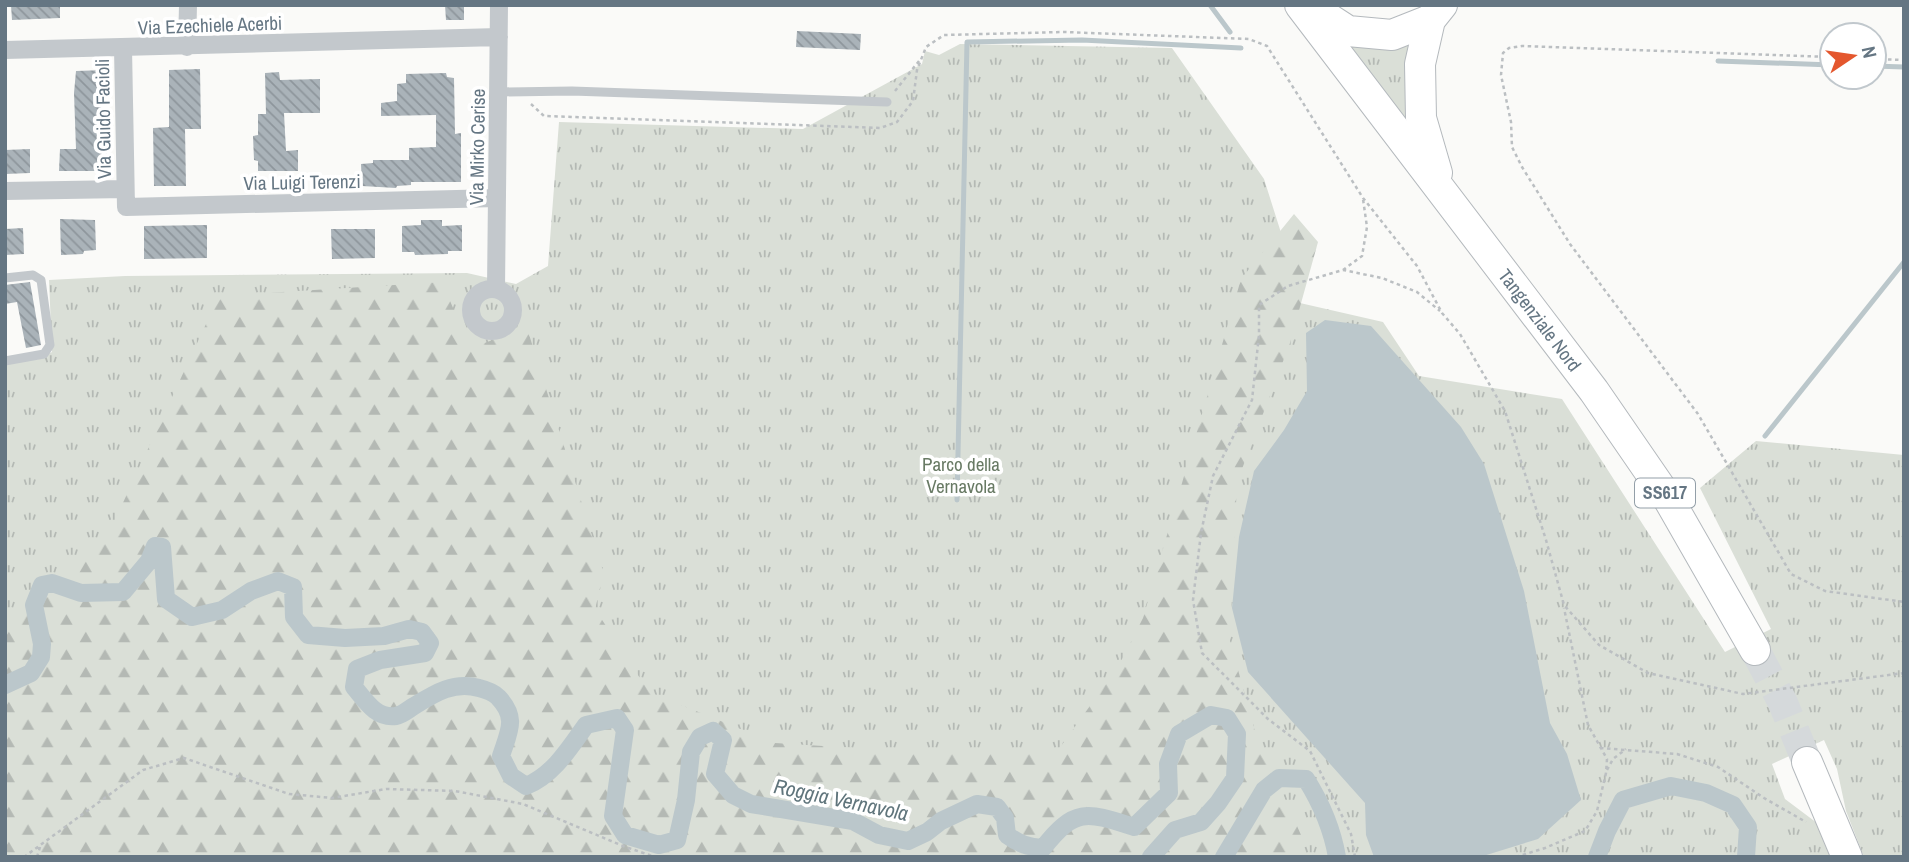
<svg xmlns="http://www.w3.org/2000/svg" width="1909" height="862" viewBox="0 0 1909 862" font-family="'Archivo Narrow',sans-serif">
<defs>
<pattern id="grass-tufts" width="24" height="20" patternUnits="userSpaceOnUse" patternTransform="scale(1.75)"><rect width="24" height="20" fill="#dadfd7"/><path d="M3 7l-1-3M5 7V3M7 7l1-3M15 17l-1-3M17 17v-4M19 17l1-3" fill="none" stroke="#b4b9b4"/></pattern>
<pattern id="forest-firs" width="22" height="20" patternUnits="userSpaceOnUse" patternTransform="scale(1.75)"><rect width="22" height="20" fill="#dadfd7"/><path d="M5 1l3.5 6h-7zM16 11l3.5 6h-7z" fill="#b4b9b4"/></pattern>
<pattern id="building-back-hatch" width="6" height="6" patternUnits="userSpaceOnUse" patternTransform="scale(1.75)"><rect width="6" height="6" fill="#aab3b9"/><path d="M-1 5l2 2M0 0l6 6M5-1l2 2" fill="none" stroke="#8e969c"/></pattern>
</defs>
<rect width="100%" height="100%" fill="#fafaf8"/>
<path fill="url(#grass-tufts)" d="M 1412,36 L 1410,127 L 1344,39 Z
M 960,44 L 1172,48 L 1264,179 L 1283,239 L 1300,303 L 1383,322 L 1419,376 L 1562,399 L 1725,652 L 1771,629 L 1700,488 L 1756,441 L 1904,455 L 1904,857 L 1864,857 L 1846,811 L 1837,769 L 1824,740 L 1772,764 L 1785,799 L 1821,826 L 1834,857 L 5,857 L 5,364 L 39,359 L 52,352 L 49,280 L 125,276 L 467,273 L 516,284 L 548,266 L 559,122 L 803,129 L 922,64 L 925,51 L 939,55 Z"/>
<path fill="url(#forest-firs)" d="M 1294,214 L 1318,242 L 1290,343 L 1237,482 L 1230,641 L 1255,731 L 1301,835 L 1301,857 L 5,857 L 5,616 L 108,535 L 219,296 L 442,282 L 470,348 L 527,328 L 604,574 L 595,609 L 649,692 L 775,743 L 918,752 L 1056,753 L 1118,667 L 1143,618 L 1241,279 Z"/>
<path fill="#bbc7cb" d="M 1325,320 L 1371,326 L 1461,427 L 1484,464 L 1524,591 L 1550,723 L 1567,754 L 1581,800 L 1538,839 L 1480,857 L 1374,857 L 1366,835 L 1365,803 L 1248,672 L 1232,608 L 1239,537 L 1254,471 L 1284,430 L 1307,391 L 1306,333 Z"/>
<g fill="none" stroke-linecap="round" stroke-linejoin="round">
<path stroke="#bbc7cb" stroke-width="5" d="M 1210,5 L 1230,32
M 1718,61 L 1832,65
M 1874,66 L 1904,67
M 1765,436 L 1904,262
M 957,500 L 967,42 L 1082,40 L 1241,48"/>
<path stroke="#bbc7cb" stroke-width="18" d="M 5,685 L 31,673 L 41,657 L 42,644 L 34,605 L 42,585 L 52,583 L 81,593 L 123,592 L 149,561 L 155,546 L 162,547 L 166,599 L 192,617 L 222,610 L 251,591 L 278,581 L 293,587 L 294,617 L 308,635 L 345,638 L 384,636 L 409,629 L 422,632 L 430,643 L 425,653 L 380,660 L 357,669 L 354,687 C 365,700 376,719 396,716 C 402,715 409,709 414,706 C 435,693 454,681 479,688 C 487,690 493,692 498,697 C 518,718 509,731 501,756 L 511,776 L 526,786 C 553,775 569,749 586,725 L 617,718 L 625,730 L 613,816 L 625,835 L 659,845 L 677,840 L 686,800 L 691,752 L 700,737 L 713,731 L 723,740 L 715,774 L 733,795 L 751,804 L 853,821 L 879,835 L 908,841 L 927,832 L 941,821 L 977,804 L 997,807 L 1005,818 L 1007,835 C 1019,844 1028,847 1043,848 C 1075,807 1087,812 1134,827 L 1169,793 L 1168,764 L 1179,734 L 1211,715 L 1227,718 L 1237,734 L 1235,778 L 1218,803 L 1201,822 L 1175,830 L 1151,857
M 1224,857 L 1264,790 L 1279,778 L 1306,779 C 1321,803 1332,828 1337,857
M 1597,857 L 1607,831 L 1623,800 L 1671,786 L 1706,793 L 1733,805 L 1748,827 L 1746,857"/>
</g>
<path fill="url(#building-back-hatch)" d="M 11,5 L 60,5 L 60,18 L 12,20 Z
M 445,5 L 464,5 L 464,20 L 446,20 Z
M 797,31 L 861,34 L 860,50 L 796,47 Z
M 200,69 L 201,129 L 185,129 L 186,186 L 154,186 L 153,128 L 169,127 L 169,70 Z
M 106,70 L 106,97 L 102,98 L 102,145 L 107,145 L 106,171 L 59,171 L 60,149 L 76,149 L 74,93 L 76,71 Z
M 279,72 L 280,80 L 320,79 L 320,113 L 284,113 L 286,151 L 298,150 L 298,171 L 258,171 L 258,161 L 254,160 L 253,136 L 258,135 L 258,114 L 266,114 L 265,73 Z
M 446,73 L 447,77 L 454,78 L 455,134 L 461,133 L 461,182 L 411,182 L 411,185 L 397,186 L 396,188 L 362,186 L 361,164 L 373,163 L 373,160 L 409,160 L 409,148 L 436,147 L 436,115 L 381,116 L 381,103 L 397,101 L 397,84 L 406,83 L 406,74 Z
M 30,149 L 30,173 L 5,174 L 5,150 Z
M 60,219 L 95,220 L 96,250 L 84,251 L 83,254 L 61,255 Z
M 421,220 L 442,220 L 442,226 L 462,225 L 462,251 L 448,251 L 448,254 L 415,255 L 414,252 L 402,252 L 402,226 L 421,225 Z
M 207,225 L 207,258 L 144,259 L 144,226 Z
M 23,228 L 24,254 L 5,255 L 5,229 Z
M 331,229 L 375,229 L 375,258 L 332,259 Z
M 30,282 L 41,345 L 26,348 L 17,302 L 5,304 L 5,285 Z"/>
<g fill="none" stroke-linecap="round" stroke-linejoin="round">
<path stroke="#d5d9db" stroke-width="30" stroke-dasharray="30 15" stroke-linecap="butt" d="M 1755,650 L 1783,703 L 1807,762"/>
<defs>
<g id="trunk">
<path id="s1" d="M 1300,5 L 1594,391 L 1669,500 L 1755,650"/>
<path d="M 1311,7 L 1348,31 L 1392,35 L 1430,20"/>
<path d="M 1437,173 L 1421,118 L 1420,64 L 1430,20 L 1442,5"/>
<path d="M 1807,762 L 1847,857"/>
</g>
</defs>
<use href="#trunk" stroke="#b4b9bd" stroke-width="32"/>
<path stroke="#bbbfc2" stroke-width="2.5" stroke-dasharray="3.5 3.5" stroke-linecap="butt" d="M 1832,57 L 1522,46 L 1509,48 L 1503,53 L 1501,75 L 1511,122 L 1512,147 L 1522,167 L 1570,244 L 1698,414 L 1791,574 L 1825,591 L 1904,602
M 1874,59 L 1904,60
M 895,91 L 919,61
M 531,104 L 544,116 L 880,128 L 897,122 L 913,101 L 917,70 L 926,47 L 944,35 L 1064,32 L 1249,39 L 1267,46 L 1363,198 L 1417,266 L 1442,313 L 1460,334 L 1505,411 L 1546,540 L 1564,605 L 1599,645 L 1648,673 L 1743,694 L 1904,673
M 1343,270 L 1362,256 L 1367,227 L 1363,199
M 1600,748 L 1677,754 L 1718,767 L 1764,798 L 1806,822
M 1607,770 L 1613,759 L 1626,749
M 24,857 L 143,770 L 184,758 L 289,794 L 332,798 L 386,789 L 455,791 L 523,804 L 623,846 L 655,857
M 37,857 L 40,847
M 1355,857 L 1351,834 L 1310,751 L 1268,719 L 1202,653 L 1193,600 L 1201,533 L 1213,476 L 1252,400 L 1259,335 L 1259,305 L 1288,286 L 1343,270 L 1382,278 L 1417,292 L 1440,311
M 1516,857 L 1545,848 L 1585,831 L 1597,811 L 1606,773 L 1607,759 L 1588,725 L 1564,608"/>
<path stroke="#c3c8cc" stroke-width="9" d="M 499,92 L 572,91 L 887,102
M 5,278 L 33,275 L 41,280 L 50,345 L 44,354 L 5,361"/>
<path stroke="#c3c8cc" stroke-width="18" d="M 187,47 L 188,5
M 123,48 L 126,207 L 497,198
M 5,50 L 499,37
M 5,191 L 125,189
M 496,289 L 499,5
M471 310a21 21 0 1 1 42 0a21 21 0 1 1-42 0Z"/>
<use href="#trunk" stroke="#fff" stroke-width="30"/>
</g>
<g text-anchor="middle" stroke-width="7" stroke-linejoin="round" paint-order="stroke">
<rect fill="#fff" stroke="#939fa8" stroke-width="2" x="1635" y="478.5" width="60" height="29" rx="5"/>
<g font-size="18" font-weight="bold" fill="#657683">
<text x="1665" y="499">SS617</text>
</g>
<g font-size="19" fill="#657683" stroke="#fff">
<text transform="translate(210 25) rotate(-2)" y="7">Via Ezechiele Acerbi</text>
<text transform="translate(103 119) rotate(-91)" y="7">Via Guido Facioli</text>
<text transform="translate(477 147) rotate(-89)" y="7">Via Mirko Cerise</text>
<text transform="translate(302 182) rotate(-1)" y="7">Via Luigi Terenzi</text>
<text dy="7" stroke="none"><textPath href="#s1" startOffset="396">Tangenziale Nord</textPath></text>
</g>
<g font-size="19" fill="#687a64" stroke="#fff">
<text x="961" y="471">Parco della<tspan x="961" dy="22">Vernavola</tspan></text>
</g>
<g font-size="21" font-style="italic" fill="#60757c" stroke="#fff">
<text transform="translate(841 800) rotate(12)" y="7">Roggia Vernavola</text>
</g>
</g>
<rect width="1909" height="862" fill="none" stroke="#657683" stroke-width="14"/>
<g transform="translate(1853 56) rotate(77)"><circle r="33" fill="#ffffff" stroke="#c1c8cd" stroke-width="2"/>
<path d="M0-5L12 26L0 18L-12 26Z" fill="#e4572e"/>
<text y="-10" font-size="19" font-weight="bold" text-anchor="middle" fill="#657683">N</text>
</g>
</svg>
